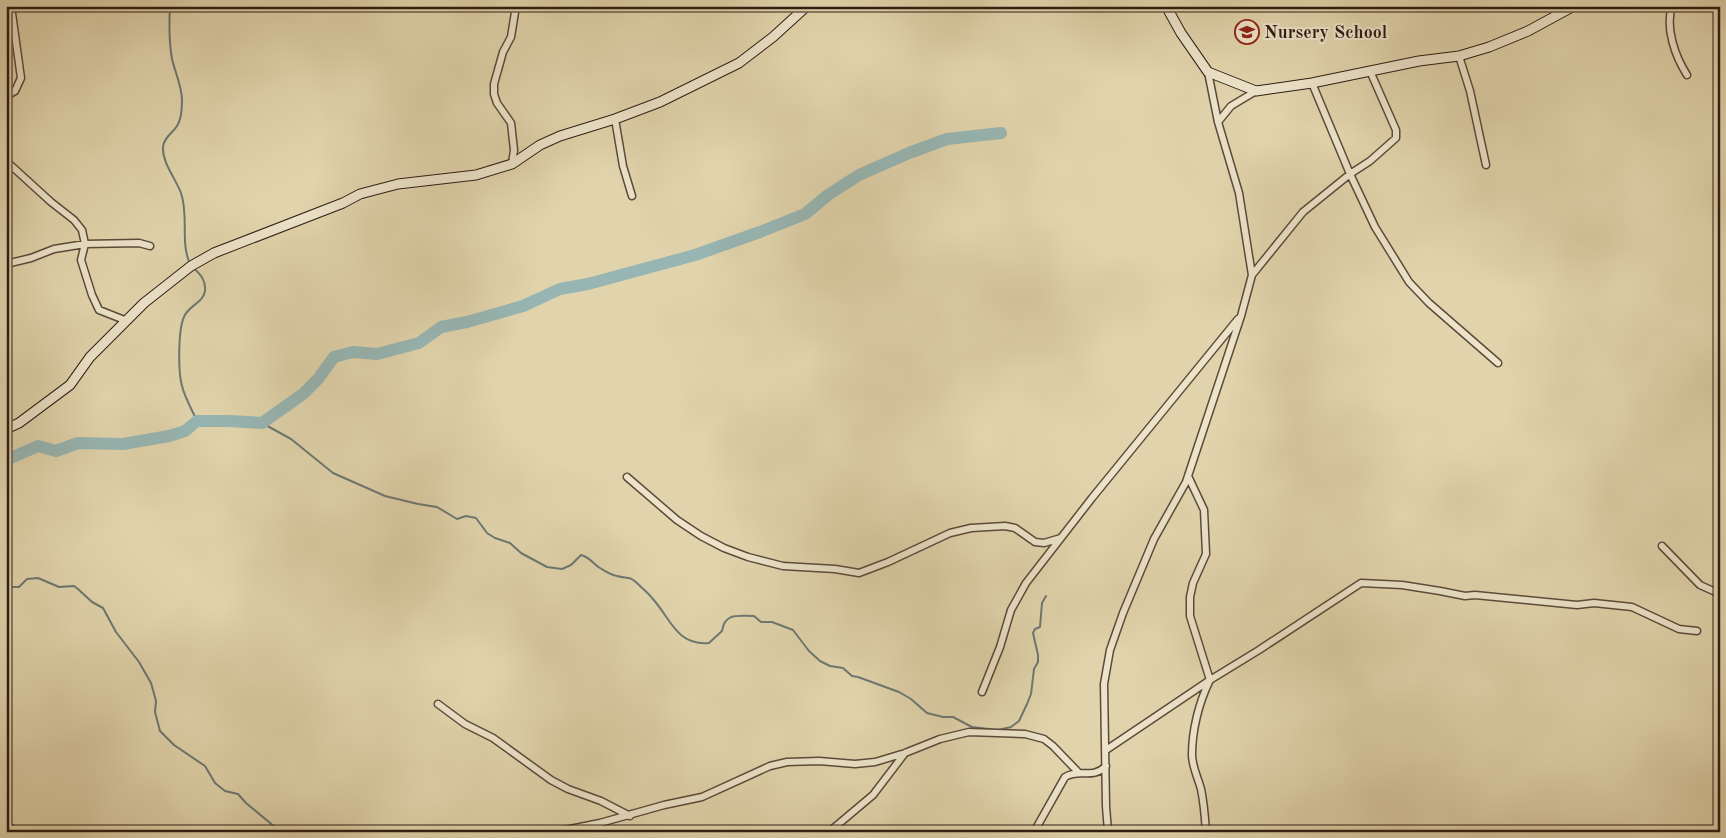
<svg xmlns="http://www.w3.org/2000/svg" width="1726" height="838" viewBox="0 0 1726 838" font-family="'Old Standard TT',serif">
<rect width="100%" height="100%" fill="#e1d4ac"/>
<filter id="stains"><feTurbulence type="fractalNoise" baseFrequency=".004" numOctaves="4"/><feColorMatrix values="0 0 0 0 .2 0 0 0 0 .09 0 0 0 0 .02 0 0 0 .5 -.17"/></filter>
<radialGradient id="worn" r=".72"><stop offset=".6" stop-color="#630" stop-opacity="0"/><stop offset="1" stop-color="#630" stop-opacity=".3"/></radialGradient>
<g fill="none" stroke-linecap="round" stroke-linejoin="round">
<path stroke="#6d7873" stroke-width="2" d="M 170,6 C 169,24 169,42 172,59 C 175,72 182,87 182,100 C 182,108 182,119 177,126 C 172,134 164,137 163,147 C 162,163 176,179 181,193 C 189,216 180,242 190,264
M 193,268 C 200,273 206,281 205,291 C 203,303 188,306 184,317 C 178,330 178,372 182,386 C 185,398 192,410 197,421
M 262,423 L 291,439 L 333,473 L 385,496 L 418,504 L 437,507 L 457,519 L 466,516 L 476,518 L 487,533 L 495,538 L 510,543 L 521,553 L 547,567 L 562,569 L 571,565 L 581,555 C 590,557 593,564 600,568 C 605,571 611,575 617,576 C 627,579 629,575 638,584 C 643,589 648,593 652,598 C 670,617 676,646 709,643 L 722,631 C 725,612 739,616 754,616 L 761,622 L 772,622 L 793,630 L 809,651 L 820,661 L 830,666 L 843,668 L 852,676 L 858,677 L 899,692 L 911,699 L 927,713 L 943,717 L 953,717 L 972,727 L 998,730 L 1011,727 L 1019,721 L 1027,704 L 1031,694 L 1034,669 L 1038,662 L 1038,655 L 1033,633 L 1035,629 L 1040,627 L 1042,603 L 1046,596
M 6,584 L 9,587 L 19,587 L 27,579 L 38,578 L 59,587 L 74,586 L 78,589 L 92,602 L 103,608 L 116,632 L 139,662 L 151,683 L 156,701 L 155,712 L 160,731 L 174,745 L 205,766 L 215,783 L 225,791 L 238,794 L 246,803 L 281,832"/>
<path stroke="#97b6b3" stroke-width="12" d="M 6,460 L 38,446 L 56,451 L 78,443 L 123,444 L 169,436 L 185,431 L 197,421 L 230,421 L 262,423 L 303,394 L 318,379 L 334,357 L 353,352 L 377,354 L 419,343 L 441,327 L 467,322 L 523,306 L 560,289 L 588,284 L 695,255 L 760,232 L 805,214 L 828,195 L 859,175 L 909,153 L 947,139 L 1001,133"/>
<defs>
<path id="street" d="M 1672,6 C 1665,28 1675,56 1687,75
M 1459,56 L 1470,91 L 1486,165
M 1312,83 L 1350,174 L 1375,227 L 1409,282 L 1429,303 L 1498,363
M 6,99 L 8,95 L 15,91 L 21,78 L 11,6
M 615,119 L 623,166 L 632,196
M 1218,122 L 1231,106 L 1256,91
M 6,161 L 51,202 L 74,220 L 82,230 L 85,244 L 81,260 L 92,295 L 99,310 L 127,321
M 512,164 L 514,150 L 511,123 L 497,103 L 494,94 L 494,84 L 503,52 L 511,37 L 516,6
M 6,264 L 31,258 L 54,249 L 85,244 L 139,243 L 150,246
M 1252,275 L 1303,212 L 1350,174 L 1370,161 L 1396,138 L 1396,130 L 1370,71
M 1188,476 L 1204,510 L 1206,554 L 1193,583 L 1190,597 L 1190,616 L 1210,680 C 1199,702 1192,730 1192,755 C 1192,766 1198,778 1201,789 C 1204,803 1205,817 1206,832
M 627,477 L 677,520 L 701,536 L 724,548 L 748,557 L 783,566 L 835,569 L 859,573 L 888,562 L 950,533 L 971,528 L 1005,526 L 1015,528 L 1035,542 L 1044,543 L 1061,538
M 1662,546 L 1700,585 L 1720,594
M 982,692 L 1000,647 L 1011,610 L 1026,583 L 1092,498 L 1238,319
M 438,704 L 465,724 L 493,738 L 551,780 L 568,789 L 601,801 L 630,816
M 1106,750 L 1210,680 L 1259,650 L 1361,583 L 1402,585 L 1440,591 L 1465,596 L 1475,595 L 1577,605 L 1594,603 L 1632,607 L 1679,629 L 1697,631
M 6,825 L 16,832
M 555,832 L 600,823 L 664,805 L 702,797 L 770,766 L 787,762 L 819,761 L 855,764 L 875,762 L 905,753 L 940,739 L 969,732 L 1025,734 L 1044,739 L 1053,746 L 1079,773
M 829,832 L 873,795 L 905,753
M 1034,832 L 1065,777 C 1080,768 1092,780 1106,766
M 1108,832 L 1106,806 L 1104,684 L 1110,650 L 1123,613 L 1154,539 L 1186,482 L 1241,316 L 1252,275 L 1239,193 L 1218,122 L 1208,72"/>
<path id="secondary" d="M 1166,6 L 1181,33 L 1208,72 L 1256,91 L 1312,83 L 1419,61 L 1459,56 L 1489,47 L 1528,31 L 1574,6
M 6,429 L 19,423 L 70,385 L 90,357 L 144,303 L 191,266 L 214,253 L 343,203 L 360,194 L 398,184 L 476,175 L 512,164 L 540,145 L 560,136 L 615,119 L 660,102 L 739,63 L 773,37 L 807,6"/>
</defs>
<use href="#street" stroke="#5b4a3a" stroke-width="9"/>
<use href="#secondary" stroke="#2e1c14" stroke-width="11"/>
<use href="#street" stroke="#ece3c9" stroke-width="6"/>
<use href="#secondary" stroke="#ece3c9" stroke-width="9"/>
</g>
<defs>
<symbol id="school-ring" viewBox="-11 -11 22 22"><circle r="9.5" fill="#ece3c9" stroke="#8f2418" stroke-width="1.5"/><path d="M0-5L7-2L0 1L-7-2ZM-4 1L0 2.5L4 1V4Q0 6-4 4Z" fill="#8f2418"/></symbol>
</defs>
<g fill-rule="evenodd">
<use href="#school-ring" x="1233" y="18" width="28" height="28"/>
</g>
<g text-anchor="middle" stroke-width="4" stroke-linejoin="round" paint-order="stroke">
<g font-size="18" font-weight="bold" fill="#2e1c14" stroke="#ece3c9" text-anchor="start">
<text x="1264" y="38">Nursery School</text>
</g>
</g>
<rect width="1726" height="838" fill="none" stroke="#e1d4ac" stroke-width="25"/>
<rect x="8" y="8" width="1711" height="823" fill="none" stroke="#2e1c14" stroke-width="2.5"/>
<rect x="12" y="12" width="1701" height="813" fill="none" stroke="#2e1c14"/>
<rect width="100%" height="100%" filter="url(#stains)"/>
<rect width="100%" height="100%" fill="url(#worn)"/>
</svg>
